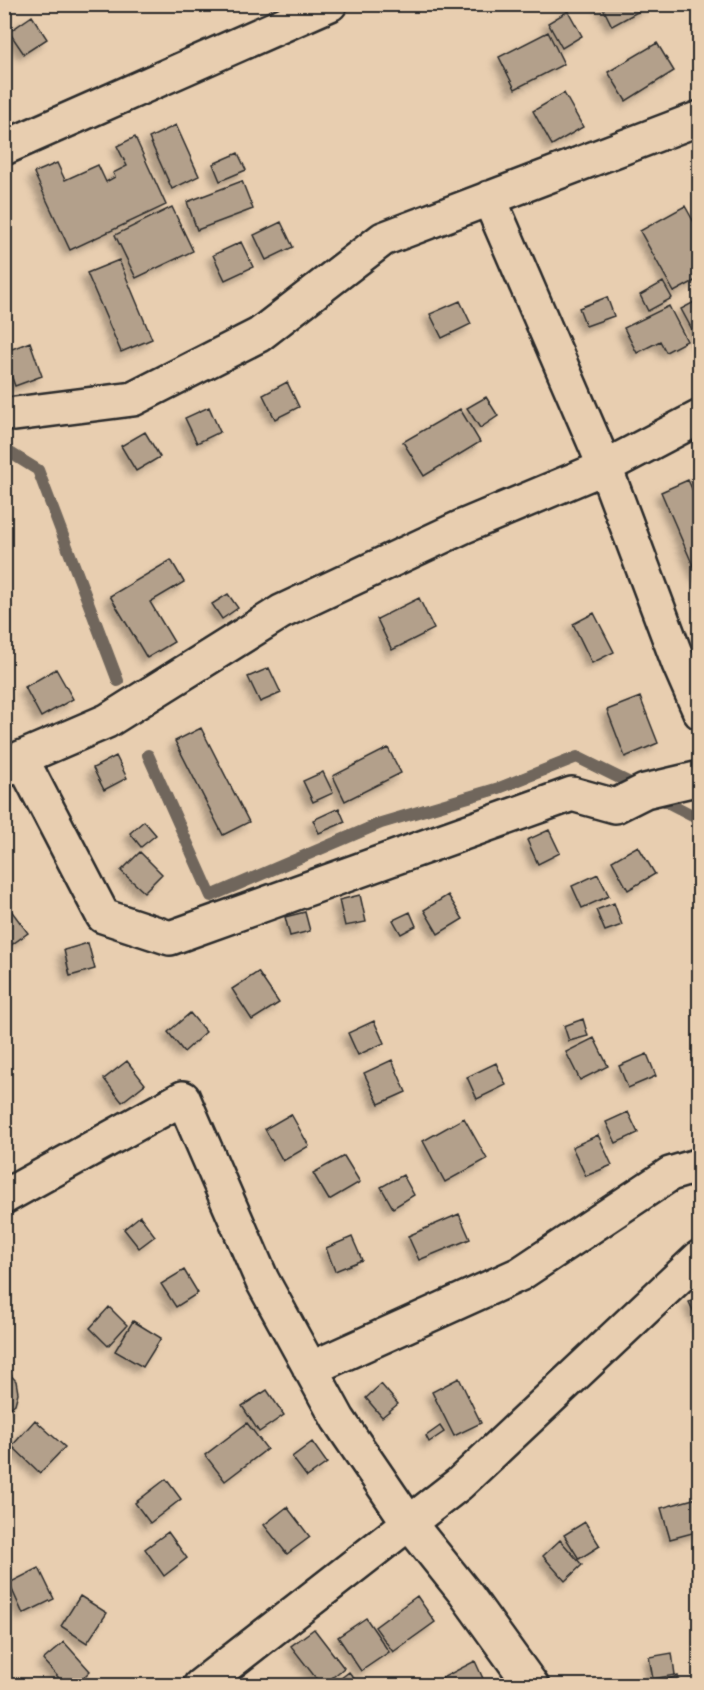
<svg xmlns="http://www.w3.org/2000/svg" width="704" height="1690" viewBox="0 0 704 1690" font-family="Delius,sans-serif">
<defs>
<filter id="shadow"><feDropShadow dx="-5.5" dy="5.5" stdDeviation="3" flood-color="#0004"/></filter>
</defs>
<rect width="100%" height="100%" fill="#e8ceb0"/>
<filter id="ink" filterUnits="userSpaceOnUse"><feTurbulence type="fractalNoise" baseFrequency=".0167" numOctaves="2"/><feDisplacementMap in="SourceGraphic" scale="12" xChannelSelector="R" yChannelSelector="G"/><feConvolveMatrix kernelMatrix="1 2 1 2 8 2 1 2 1" color-interpolation-filters="sRGB"/></filter>
<g filter="url(#ink)">
<g fill="none" stroke-linecap="round" stroke-linejoin="round">
<path stroke="#6f665b" stroke-width="12" d="M 4,449 L 38,470 L 118,681
M 148,755 L 211,896 L 381,823 L 499,788 L 577,757 L 640,788
M 655,796 L 700,819"/>
</g>
<path fill="#b3a08b" stroke="#2b2b2b" stroke-width="1.5" filter="url(#shadow)" d="M 601,4 L 652,4 L 612,26 Z
M 568,11 L 582,36 L 562,48 L 548,23 Z
M 32,16 L 47,39 L 24,54 L 9,32 Z
M 548,32 L 564,64 L 515,89 L 499,57 Z
M 657,43 L 674,71 L 626,101 L 608,72 Z
M 564,93 L 583,127 L 552,145 L 533,111 Z
M 176,125 L 199,176 L 172,189 L 149,138 Z
M 135,137 L 166,205 L 70,250 L 34,173 L 57,163 L 65,180 L 98,165 L 106,182 L 115,177 L 113,173 L 127,166 L 117,146 Z
M 238,153 L 246,170 L 220,181 L 213,164 Z
M 242,181 L 253,209 L 197,230 L 187,202 Z
M 685,206 L 700,233 L 700,278 L 674,292 L 640,231 Z
M 172,207 L 193,251 L 136,278 L 115,235 Z
M 281,222 L 293,247 L 266,260 L 254,235 Z
M 241,242 L 253,267 L 225,280 L 213,255 Z
M 119,260 L 152,339 L 121,352 L 87,273 Z
M 663,282 L 672,298 L 648,311 L 640,295 Z
M 607,297 L 614,316 L 586,326 L 579,308 Z
M 700,299 L 700,344 L 681,309 Z
M 460,301 L 471,324 L 442,338 L 430,314 Z
M 669,306 L 687,341 L 666,352 L 660,341 L 637,353 L 624,328 Z
M 30,342 L 42,376 L 15,386 L 4,356 L 4,352 Z
M 287,382 L 299,407 L 275,419 L 263,395 Z
M 486,397 L 498,416 L 480,428 L 467,408 Z
M 209,407 L 220,432 L 197,443 L 185,418 Z
M 460,409 L 480,442 L 424,476 L 403,442 Z
M 145,432 L 160,457 L 136,471 L 121,446 Z
M 700,476 L 700,494 L 693,479 Z
M 688,480 L 700,506 L 700,576 L 698,577 L 661,492 Z
M 171,560 L 184,582 L 150,602 L 174,642 L 147,658 L 110,596 Z
M 228,594 L 238,608 L 222,619 L 212,604 Z
M 419,598 L 434,629 L 392,650 L 377,619 Z
M 594,613 L 614,652 L 592,663 L 573,624 Z
M 269,668 L 281,693 L 260,702 L 248,677 Z
M 56,669 L 73,699 L 41,717 L 25,687 Z
M 640,697 L 658,743 L 625,757 L 607,710 Z
M 201,728 L 249,822 L 223,835 L 175,741 Z
M 388,748 L 401,773 L 345,801 L 333,776 Z
M 116,756 L 127,778 L 104,790 L 93,768 Z
M 323,772 L 333,793 L 313,802 L 303,781 Z
M 339,808 L 345,822 L 319,833 L 313,820 Z
M 144,821 L 156,835 L 141,847 L 130,833 Z
M 549,830 L 560,853 L 538,864 L 527,840 Z
M 638,846 L 655,874 L 628,890 L 612,861 Z
M 140,852 L 162,874 L 144,892 L 121,871 Z
M 598,874 L 609,896 L 582,908 L 572,886 Z
M 360,895 L 366,922 L 345,926 L 339,900 Z
M 448,895 L 463,919 L 438,934 L 424,910 Z
M 4,901 L 28,933 L 4,950 Z
M 614,903 L 622,925 L 605,931 L 596,910 Z
M 305,912 L 310,931 L 290,936 L 285,917 Z
M 410,912 L 416,926 L 401,934 L 393,920 Z
M 88,943 L 95,969 L 70,976 L 64,950 Z
M 258,972 L 279,1003 L 252,1020 L 232,989 Z
M 190,1013 L 206,1032 L 184,1052 L 168,1032 Z
M 583,1019 L 588,1036 L 569,1041 L 564,1026 Z
M 374,1021 L 384,1043 L 358,1055 L 348,1033 Z
M 594,1038 L 608,1066 L 580,1080 L 566,1052 Z
M 647,1054 L 656,1076 L 628,1088 L 619,1066 Z
M 392,1060 L 406,1092 L 379,1104 L 364,1073 Z
M 127,1061 L 145,1084 L 122,1102 L 104,1079 Z
M 496,1063 L 506,1085 L 477,1099 L 467,1077 Z
M 628,1112 L 638,1133 L 616,1143 L 606,1122 Z
M 291,1114 L 309,1146 L 283,1161 L 265,1129 Z
M 464,1118 L 487,1159 L 445,1182 L 423,1141 Z
M 598,1135 L 612,1165 L 586,1176 L 572,1147 Z
M 344,1156 L 360,1182 L 329,1200 L 313,1173 Z
M 403,1175 L 414,1195 L 393,1208 L 381,1187 Z
M 459,1214 L 470,1239 L 419,1260 L 408,1236 Z
M 140,1216 L 155,1236 L 139,1248 L 124,1229 Z
M 352,1237 L 362,1260 L 335,1271 L 326,1248 Z
M 184,1270 L 198,1293 L 176,1307 L 161,1284 Z
M 700,1297 L 700,1325 L 689,1302 Z
M 109,1307 L 127,1325 L 108,1346 L 90,1328 Z
M 133,1321 L 161,1338 L 143,1367 L 115,1351 Z
M 4,1371 L 8,1372 L 16,1381 L 18,1393 L 15,1404 L 4,1413 Z
M 459,1378 L 481,1423 L 454,1436 L 432,1392 Z
M 381,1384 L 398,1404 L 382,1417 L 366,1398 Z
M 267,1390 L 284,1415 L 259,1432 L 242,1406 Z
M 35,1420 L 65,1447 L 40,1473 L 12,1446 Z
M 247,1423 L 267,1449 L 225,1481 L 205,1455 Z
M 440,1426 L 444,1432 L 429,1442 L 426,1436 Z
M 312,1442 L 327,1463 L 307,1477 L 292,1457 Z
M 166,1479 L 181,1499 L 150,1523 L 135,1503 Z
M 697,1498 L 700,1507 L 700,1531 L 670,1539 L 661,1508 Z
M 287,1507 L 310,1537 L 287,1554 L 264,1525 Z
M 585,1522 L 600,1546 L 579,1559 L 564,1535 Z
M 168,1532 L 187,1558 L 164,1576 L 145,1549 Z
M 560,1540 L 582,1565 L 565,1581 L 543,1556 Z
M 39,1568 L 54,1599 L 23,1614 L 9,1583 Z
M 80,1596 L 107,1613 L 87,1643 L 61,1626 Z
M 417,1596 L 435,1622 L 393,1652 L 375,1627 Z
M 366,1618 L 389,1652 L 361,1671 L 338,1637 Z
M 314,1629 L 344,1668 L 322,1686 L 291,1646 Z
M 64,1642 L 90,1671 L 75,1686 L 66,1686 L 43,1660 Z
M 672,1653 L 675,1675 L 653,1679 L 649,1657 Z
M 475,1661 L 485,1683 L 480,1686 L 445,1686 L 442,1678 Z
M 349,1672 L 360,1686 L 331,1686 Z
M 4,1673 L 15,1686 L 4,1686 Z
M 678,1676 L 681,1686 L 647,1686 L 647,1685 Z"/>
<g fill="none" stroke-linecap="round" stroke-linejoin="round">
<defs>
<path id="street" d="M 4,148 L 330,4
M 489,198 L 605,467 L 679,664 L 700,712
M 15,414 L 133,399 L 259,335 L 383,239 L 700,118
M 21,758 L 103,916 L 170,938 L 572,794 L 615,806 L 645,791 L 700,778
M 4,771 L 21,758 L 107,721 L 281,612 L 462,527 L 605,467 L 700,417
M 4,1197 L 183,1098 L 262,1280 L 338,1419 L 409,1523 L 465,1593 L 532,1686
M 310,1369 L 520,1274 L 670,1174 L 700,1165
M 200,1686 L 459,1484 L 700,1257"/>
</defs>
<use href="#street" stroke="#2b2b2b" stroke-width="38"/>
<use href="#street" stroke="#e8ceb0" stroke-width="33"/>
</g>
</g>
<rect width="704" height="1690" fill="none" stroke="#e8ceb0" stroke-width="24"/>
<rect x="12" y="12" width="680" height="1666" fill="none" stroke="#2b2b2b" stroke-width="2" filter="url(#ink)"/>
</svg>
